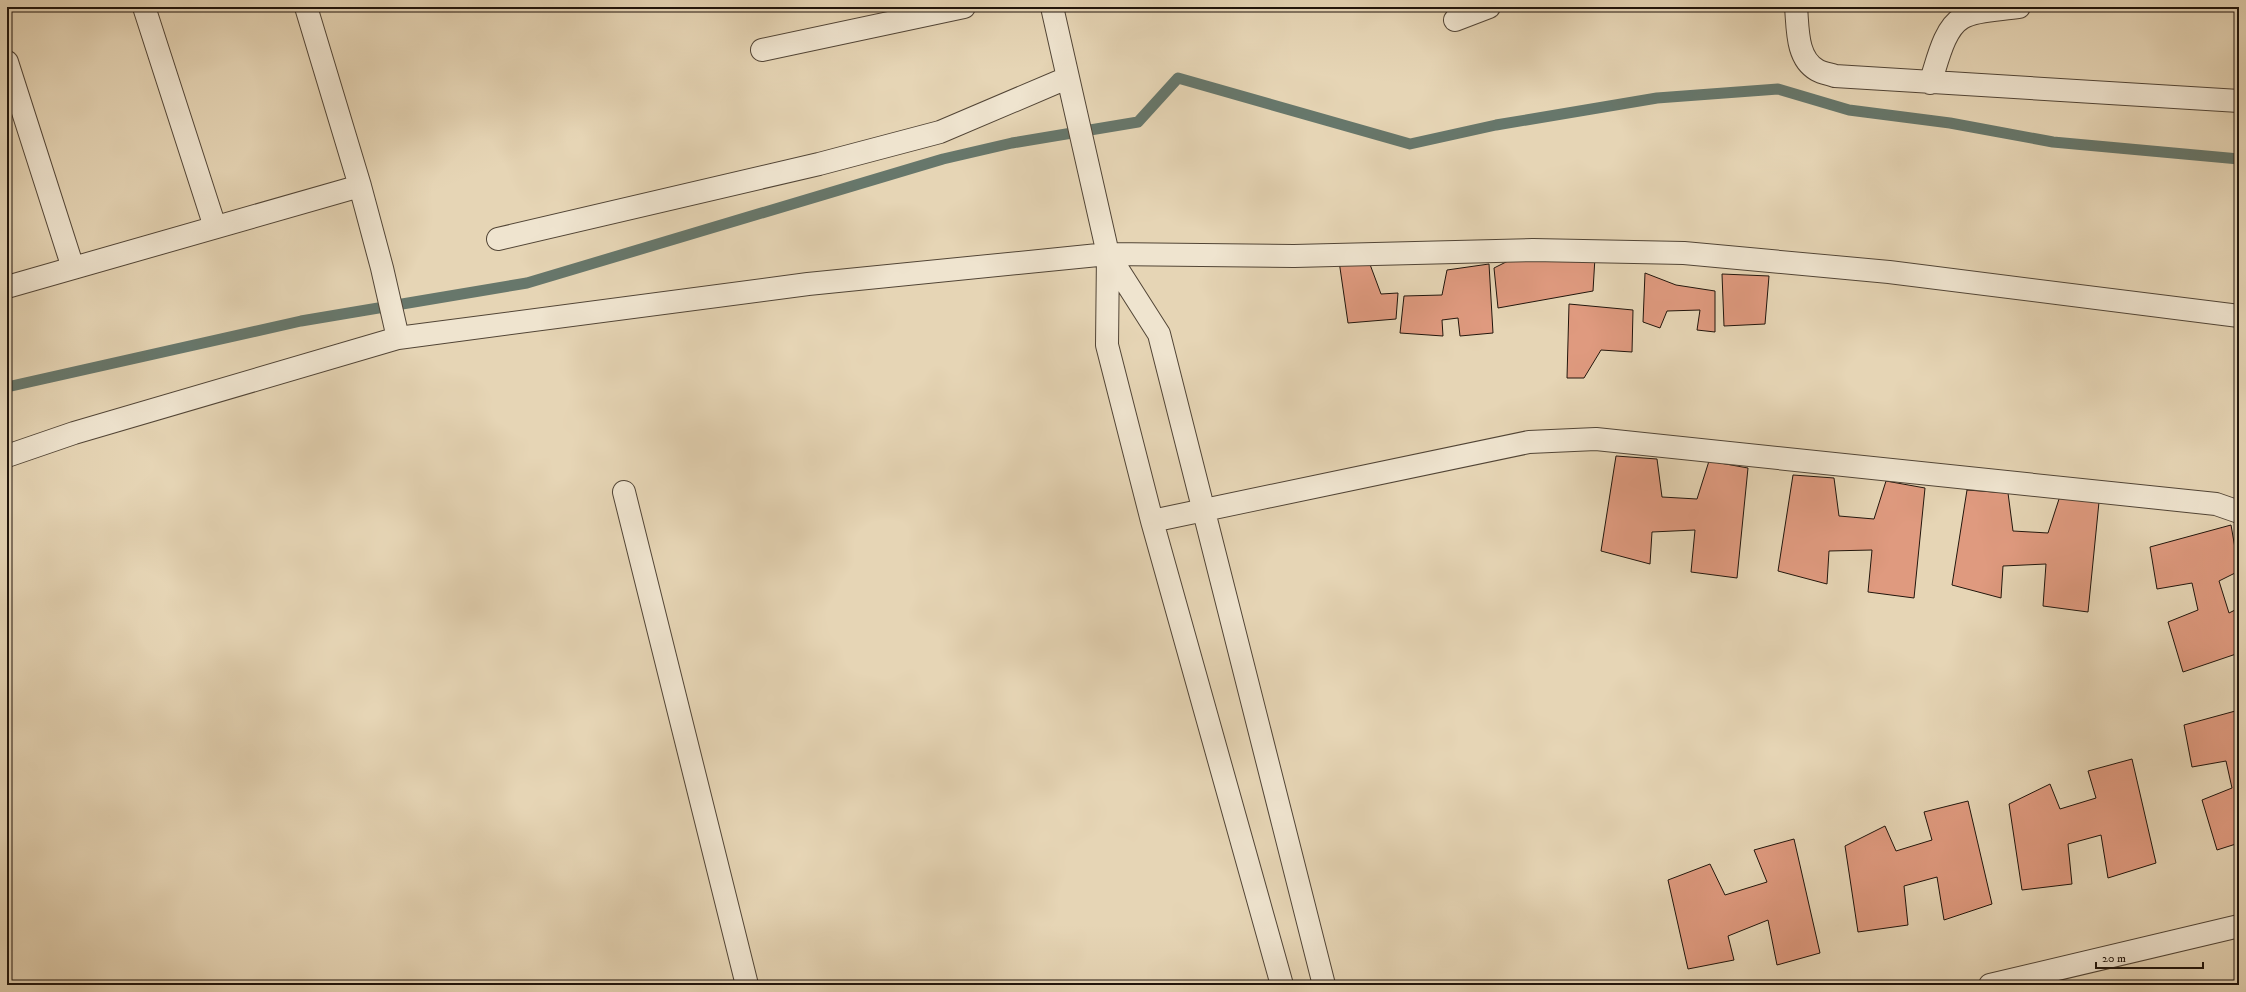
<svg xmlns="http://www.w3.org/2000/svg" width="2246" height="992" viewBox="0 0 2246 992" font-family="'IM FELL DW Pica',serif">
<rect width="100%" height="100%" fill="#e6d5b5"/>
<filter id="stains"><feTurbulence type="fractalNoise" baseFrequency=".005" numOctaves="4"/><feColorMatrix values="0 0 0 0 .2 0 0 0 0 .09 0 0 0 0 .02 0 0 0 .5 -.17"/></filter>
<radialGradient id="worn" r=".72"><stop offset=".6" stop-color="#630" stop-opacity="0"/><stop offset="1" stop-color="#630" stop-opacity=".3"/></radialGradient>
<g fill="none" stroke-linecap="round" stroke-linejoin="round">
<path stroke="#67776b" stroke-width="11" d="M 7,387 L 301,321 L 527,283 L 943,159 L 1012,143 L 1138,122 L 1178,78 L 1410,144 L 1496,125 L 1657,98 L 1778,89 L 1849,110 L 1950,123 L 2053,142 L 2239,159"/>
</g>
<path fill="#df9a7f" stroke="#21150c" d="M 1595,257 L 1593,291 L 1498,308 L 1494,268 L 1514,258 Z
M 1368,259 L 1381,294 L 1398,293 L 1396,319 L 1348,323 L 1339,261 Z
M 1489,264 L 1493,333 L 1460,336 L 1458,318 L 1442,320 L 1443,336 L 1400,333 L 1404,296 L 1442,295 L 1447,270 Z
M 1645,273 L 1676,285 L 1715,291 L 1715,332 L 1697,330 L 1700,310 L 1667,311 L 1660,328 L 1643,322 Z
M 1722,274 L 1769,276 L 1765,324 L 1724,326 Z
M 1569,304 L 1633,310 L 1632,352 L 1601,350 L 1584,378 L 1567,378 Z
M 1616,456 L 1657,459 L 1662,497 L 1697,499 L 1709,461 L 1748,468 L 1737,578 L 1691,572 L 1695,530 L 1652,532 L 1650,564 L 1601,551 Z
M 1793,475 L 1834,478 L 1839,516 L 1874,519 L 1886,481 L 1925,488 L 1914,598 L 1868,592 L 1872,550 L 1829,551 L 1827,584 L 1778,571 Z
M 1967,490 L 2008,493 L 2013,531 L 2048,533 L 2060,496 L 2099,502 L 2088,612 L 2043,606 L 2046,564 L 2003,566 L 2001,598 L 1952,585 Z
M 2231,525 L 2239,571 L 2219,581 L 2229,613 L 2239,608 L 2239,653 L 2183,672 L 2168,622 L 2198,610 L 2192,583 L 2157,589 L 2150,547 Z
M 2239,710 L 2239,843 L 2217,850 L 2202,800 L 2232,788 L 2226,761 L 2192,767 L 2184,725 Z
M 2132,759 L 2156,863 L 2108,878 L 2101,835 L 2068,844 L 2072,884 L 2022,890 L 2009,804 L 2050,784 L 2060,809 L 2096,798 L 2088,771 Z
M 1968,801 L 1992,904 L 1944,920 L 1937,877 L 1904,886 L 1908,925 L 1858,932 L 1845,846 L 1885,826 L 1896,851 L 1932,840 L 1924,812 Z
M 1794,839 L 1820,953 L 1777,965 L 1768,920 L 1728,936 L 1734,960 L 1688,969 L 1668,880 L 1710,864 L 1725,895 L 1767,882 L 1754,850 Z"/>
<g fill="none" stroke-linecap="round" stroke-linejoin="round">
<defs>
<path id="minor" d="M 144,7 L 215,227
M 306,7 L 360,186 L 382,268 L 398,338
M 1052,7 L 1108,254 L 1107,345 L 1152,521 L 1282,985
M 1796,7 C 1798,28 1796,58 1817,70 C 1822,73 1829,74 1835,76 L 2239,101
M 1455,20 L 1489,7
M 762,50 L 964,7
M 7,62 L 73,268
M 1930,83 C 1937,64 1943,29 1962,18 C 1977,9 2002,10 2019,7
M 498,239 L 819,164 L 940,132 L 1067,78
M 1108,254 L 1159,334 L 1324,985
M 7,287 L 360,186
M 7,456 L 74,433 L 398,338 L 808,284 L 1108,254 L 1294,256 L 1533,250 L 1684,253 L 1889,272 L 2239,316
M 624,492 L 747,985
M 1152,521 L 1529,442 L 1596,439 L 2216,504 L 2239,512
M 1990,985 L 2239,926"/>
</defs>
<use href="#minor" stroke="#524536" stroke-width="24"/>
<use href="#minor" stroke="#efe4cf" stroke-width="22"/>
</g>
<rect width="2246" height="992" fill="none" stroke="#e6d5b5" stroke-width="24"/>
<rect x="8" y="8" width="2230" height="976" fill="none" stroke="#21150c" stroke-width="2"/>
<rect x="12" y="12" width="2222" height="968" fill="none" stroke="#21150c"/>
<path d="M2096 962v6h107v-6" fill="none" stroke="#21150c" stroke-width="2"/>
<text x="2102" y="962" font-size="12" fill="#21150c" stroke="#efe4cf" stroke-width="3" paint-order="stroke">20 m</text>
<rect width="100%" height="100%" filter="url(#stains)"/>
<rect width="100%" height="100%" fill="url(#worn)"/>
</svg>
